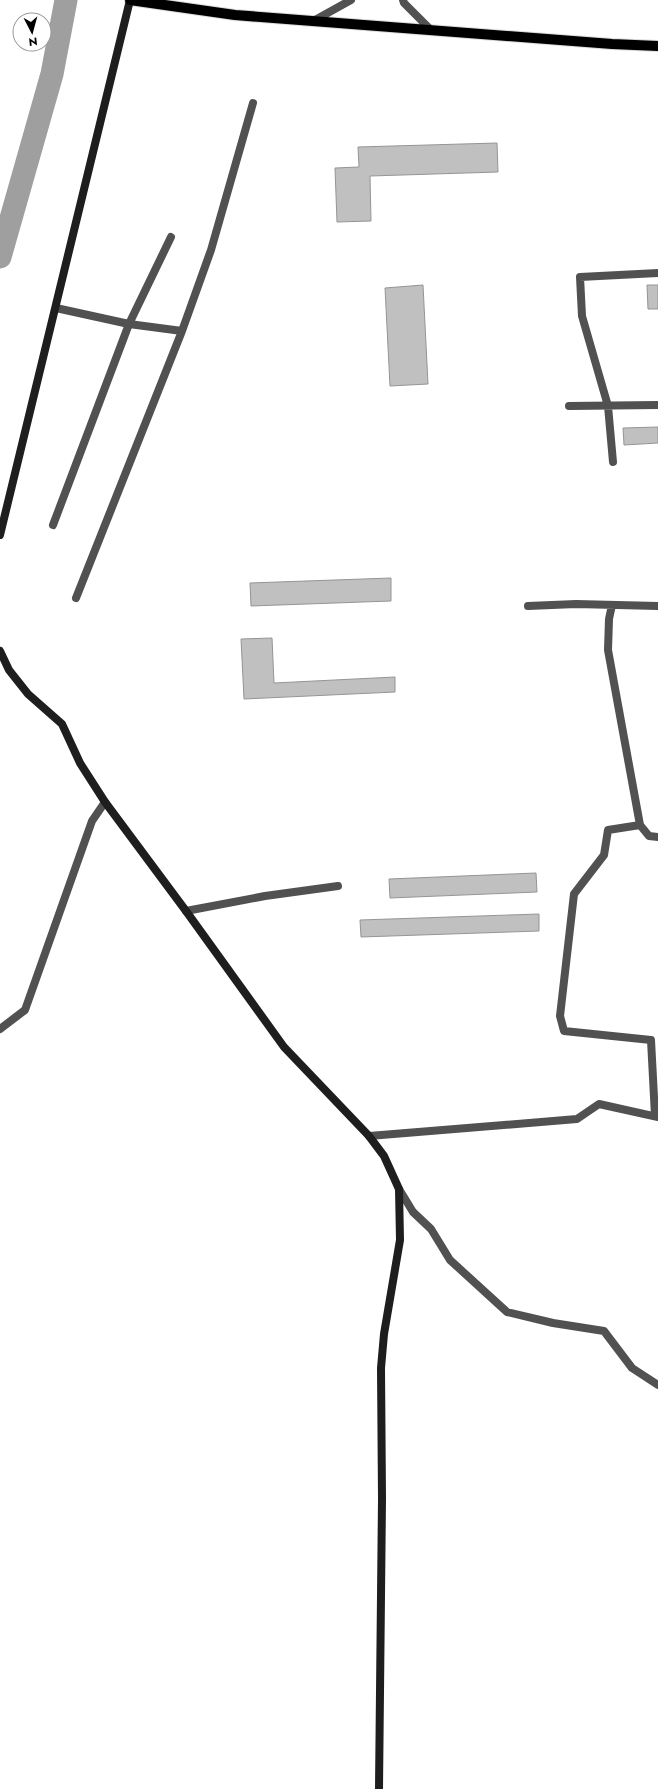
<svg xmlns="http://www.w3.org/2000/svg" width="658" height="1789" viewBox="0 0 658 1789" font-family="Jost,sans-serif">
<rect width="100%" height="100%" fill="#fff"/>
<g fill="none" stroke-linecap="round" stroke-linejoin="round">
<path stroke="#9f9f9f" stroke-width="23" d="M 0,257 L 52,74 L 66,0"/>
</g>
<path fill="#c0c0c0" stroke="#959595" d="M 497,143 L 498,172 L 370,176 L 371,221 L 337,222 L 335,168 L 359,167 L 358,147 Z
M 423,285 L 428,384 L 390,386 L 385,288 Z
M 647,285 L 658,285 L 658,309 L 648,309 Z
M 658,427 L 658,443 L 624,445 L 623,428 Z
M 391,578 L 391,601 L 251,606 L 250,583 Z
M 272,638 L 274,683 L 395,677 L 395,692 L 244,699 L 241,639 Z
M 536,873 L 537,892 L 390,898 L 389,879 Z
M 539,914 L 539,931 L 361,937 L 360,920 Z"/>
<g fill="none" stroke-linecap="round" stroke-linejoin="round">
<defs>
<path id="primary" d="M 130,0 L 235,15 L 612,44 L 658,46"/>
</defs>
<use href="#primary" stroke="#dbdbdb" stroke-width="12"/>
<path stroke="#515151" stroke-width="8" d="M 403,0 L 404,3 L 430,29
M 315,20 L 351,0
M 56,308 L 129,324 L 182,331
M 569,406 L 658,405
M 613,462 L 608,406 L 582,316 L 580,277 L 658,273
M 53,525 L 129,324 L 171,237
M 76,598 L 182,331 L 211,250 L 253,103
M 612,605 L 609,619 L 608,650 L 640,825 L 649,836 L 658,837
M 528,606 L 576,604 L 658,606
M 640,825 L 608,830 L 604,855 L 574,894 L 560,1016 L 564,1031 L 651,1040 L 655,1116
M 186,911 L 265,896 L 338,886
M 0,1029 L 25,1010 L 92,821 L 105,802
M 369,1136 L 577,1119 L 599,1104 L 658,1117
M 399,1189 L 413,1212 L 431,1229 L 450,1260 L 507,1312 L 553,1323 L 604,1331 L 632,1368 L 658,1385"/>
<path stroke="#1e1e1e" stroke-width="8" d="M 0,535 L 130,0
M 0,651 L 9,670 L 28,694 L 62,724 L 80,763 L 105,802 L 186,911 L 284,1047 L 369,1136 L 384,1156 L 399,1189 L 400,1240 L 384,1334 L 381,1368 L 382,1499 L 379,1789"/>
<use href="#primary" stroke="#000" stroke-width="10"/>
</g>
<g transform="translate(32 32) rotate(174)"><circle r="19" fill="#ffffff" stroke="#999999"/>
<path d="M0-3L7 15L0 10L-7 15Z" fill="#000000"/>
<text y="-6" font-size="11" font-weight="bold" text-anchor="middle" fill="#000000">N</text>
</g>
</svg>
